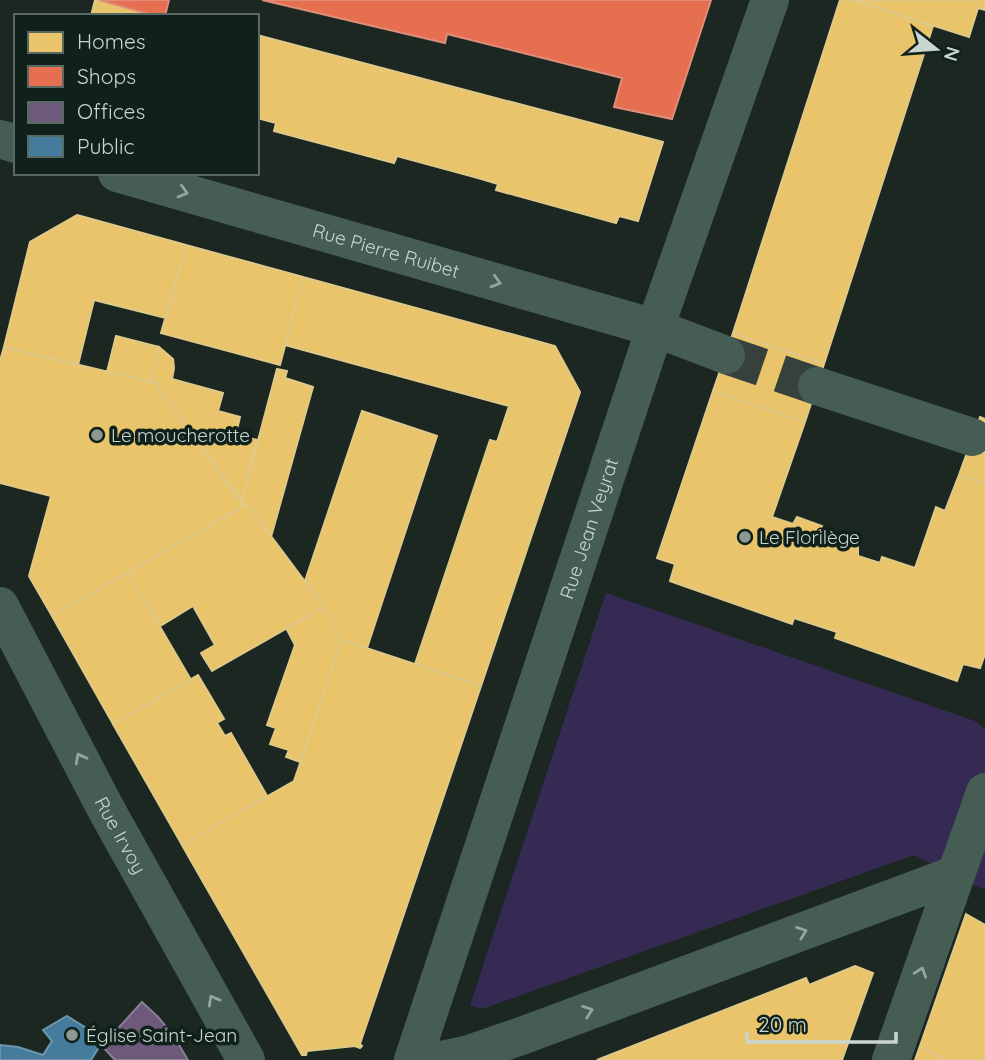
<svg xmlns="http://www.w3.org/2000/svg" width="985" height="1060" viewBox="0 0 985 1060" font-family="Quicksand,sans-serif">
<rect width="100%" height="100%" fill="#1c2722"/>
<path fill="#352a53" d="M 606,593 L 975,721 L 985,729 L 985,890 L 914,855 L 482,1009 L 470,1005 Z"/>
<path fill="#e9c46a" stroke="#dfc989" stroke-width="2" d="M 95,0 L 99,0 L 155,16 L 91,16 Z
M 840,0 L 853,0 L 933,26 L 824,364 L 733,333 Z
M 853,0 L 985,0 L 985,10 L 978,8 L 969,37 Z
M 257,35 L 663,142 L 638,221 L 619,216 L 616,223 L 496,190 L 498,184 L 478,178 L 397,156 L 394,163 L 274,131 L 276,123 L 257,118 Z
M 77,215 L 186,245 L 166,318 L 94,300 L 78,365 L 4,347 L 30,242 Z
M 186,245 L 303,277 L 280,365 L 161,333 Z
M 303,277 L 555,346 L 580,392 L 481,686 L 415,664 L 490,440 L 497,442 L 509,406 L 285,345 Z
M 733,333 L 824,364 L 805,422 L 713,391 Z
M 116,336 L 159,347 L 150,382 L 107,372 Z
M 4,347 L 159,384 L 158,387 L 244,506 L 52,616 L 29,576 L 51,496 L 0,483 L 0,361 Z
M 159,347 L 173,359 L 174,368 L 172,379 L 223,393 L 218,411 L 240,417 L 236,434 L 257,440 L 242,501 L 158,387 L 159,384 L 150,382 Z
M 277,369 L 287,371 L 285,378 L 313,387 L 271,537 L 247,504 L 244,506 L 242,501 Z
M 713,391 L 805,422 L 772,517 L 793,524 L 797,517 L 822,526 L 819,534 L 858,547 L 858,556 L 880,563 L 882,557 L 915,568 L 936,507 L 945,511 L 959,475 L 985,484 L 985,654 L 980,668 L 963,664 L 957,681 L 835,638 L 837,632 L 794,618 L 792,624 L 670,581 L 675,564 L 657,558 Z
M 362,411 L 437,436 L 367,648 L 342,640 L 324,607 L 305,581 Z
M 980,417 L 985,419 L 985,484 L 959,475 Z
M 247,504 L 324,607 L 212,671 L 201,653 L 215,645 L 193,606 L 160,626 L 128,572 Z
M 128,572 L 191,680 L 113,724 L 52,616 Z
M 324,607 L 342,640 L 300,762 L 286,757 L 289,750 L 270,744 L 276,728 L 267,725 L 295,645 L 286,628 Z
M 342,640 L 481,686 L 360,1044 L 362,1046 L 360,1048 L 355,1046 L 307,1051 L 306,1055 L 302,1055 L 182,845 L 294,781 Z
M 198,675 L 224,719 L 217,723 L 225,736 L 231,733 L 267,796 L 182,845 L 113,724 Z
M 966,914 L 985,925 L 985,1060 L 947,1060 L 920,1046 Z
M 855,966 L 873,973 L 842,1060 L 597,1060 L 806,978 L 809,985 Z
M 920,1046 L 947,1060 L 915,1060 Z"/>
<path fill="#e76f51" stroke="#de8e77" stroke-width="2" d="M 99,0 L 169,0 L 165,16 L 155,16 Z
M 262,0 L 711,0 L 672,119 L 614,107 L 622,78 L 447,34 L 445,43 Z"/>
<path fill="#6d597a" stroke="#897e94" stroke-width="2" d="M 142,1002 L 158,1017 L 173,1035 L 188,1060 L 115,1060 L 102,1046 Z"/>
<path fill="#457b9d" stroke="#6d96ac" stroke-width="2" d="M 67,1016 L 104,1039 L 91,1060 L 0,1060 L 0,1045 L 18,1047 L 43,1055 L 52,1041 L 43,1030 Z"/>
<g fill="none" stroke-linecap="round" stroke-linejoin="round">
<path stroke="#36413c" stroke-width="38" stroke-dasharray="38 19" stroke-linecap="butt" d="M 726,355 L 817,386"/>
<g stroke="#465d54" stroke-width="38">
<path d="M 0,139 L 16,144"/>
<path id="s1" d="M 117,173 L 655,328 L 726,355"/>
<path d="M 817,386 L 972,437"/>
<path id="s2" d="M 0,606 L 107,811 L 246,1060"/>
<path id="s3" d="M 413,1060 L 655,328 L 770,0"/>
<path d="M 441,1060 L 469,1054 L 524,1035 L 954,875"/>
<path d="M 891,1060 L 985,792"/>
</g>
</g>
<defs><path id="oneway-chevron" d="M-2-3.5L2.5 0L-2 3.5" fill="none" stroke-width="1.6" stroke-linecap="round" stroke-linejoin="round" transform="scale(1.75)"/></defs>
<g stroke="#95a59e">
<use href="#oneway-chevron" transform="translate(183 192) rotate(16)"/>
<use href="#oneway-chevron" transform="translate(496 282) rotate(16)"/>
<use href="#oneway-chevron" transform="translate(80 758) rotate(-118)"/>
<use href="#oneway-chevron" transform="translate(802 932) rotate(-20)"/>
<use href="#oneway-chevron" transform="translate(921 972) rotate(-71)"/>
<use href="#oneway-chevron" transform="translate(213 1000) rotate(-119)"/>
<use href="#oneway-chevron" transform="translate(588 1011) rotate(-20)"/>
</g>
<g fill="#8c9893" stroke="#0f211a" stroke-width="2.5">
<circle cx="97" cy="435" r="7"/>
<circle cx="745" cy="537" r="7"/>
<circle cx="72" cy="1035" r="7"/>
</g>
<g text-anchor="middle" stroke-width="7" stroke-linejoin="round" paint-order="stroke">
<g font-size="19" fill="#c9d5d0" stroke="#0f211a">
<text dy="7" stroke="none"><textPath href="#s1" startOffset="280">Rue Pierre Ruibet</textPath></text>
<text dy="7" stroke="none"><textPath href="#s3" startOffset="560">Rue Jean Veyrat</textPath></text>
<text dy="7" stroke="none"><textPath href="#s2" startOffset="259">Rue Irvoy</textPath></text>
</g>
<g font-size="19" fill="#c9d5d0" stroke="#0f211a" text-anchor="start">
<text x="111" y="442">Le moucherotte</text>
<text x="759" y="544">Le Florilège</text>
<text x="86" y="1042">Église Saint-Jean</text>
</g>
</g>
<rect x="14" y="14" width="245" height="161" fill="#0f211a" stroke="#596963" stroke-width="2"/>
<rect x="28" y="32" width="35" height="21" fill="#e9c46a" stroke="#596963" stroke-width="2"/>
<text x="77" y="49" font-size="21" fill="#c9d5d0">Homes</text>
<rect x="28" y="66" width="35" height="21" fill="#e76f51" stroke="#596963" stroke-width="2"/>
<text x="77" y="84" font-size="21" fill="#c9d5d0">Shops</text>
<rect x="28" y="102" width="35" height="21" fill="#6d597a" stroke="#596963" stroke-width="2"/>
<text x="77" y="119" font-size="21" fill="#c9d5d0">Offices</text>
<rect x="28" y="136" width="35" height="21" fill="#457b9d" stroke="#596963" stroke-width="2"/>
<text x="77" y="154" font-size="21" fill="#c9d5d0">Public</text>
<g transform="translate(936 49) rotate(107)" stroke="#0f211a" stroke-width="5" paint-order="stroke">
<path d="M0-5L12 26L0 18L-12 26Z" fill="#c9d5d0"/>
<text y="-10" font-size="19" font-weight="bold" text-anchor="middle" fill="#c9d5d0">N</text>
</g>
<path d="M747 1032v10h149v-10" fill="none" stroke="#c9d5d0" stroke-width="3.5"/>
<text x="758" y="1032" font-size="21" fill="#c9d5d0" stroke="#0f211a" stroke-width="5" paint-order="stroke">20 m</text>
</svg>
